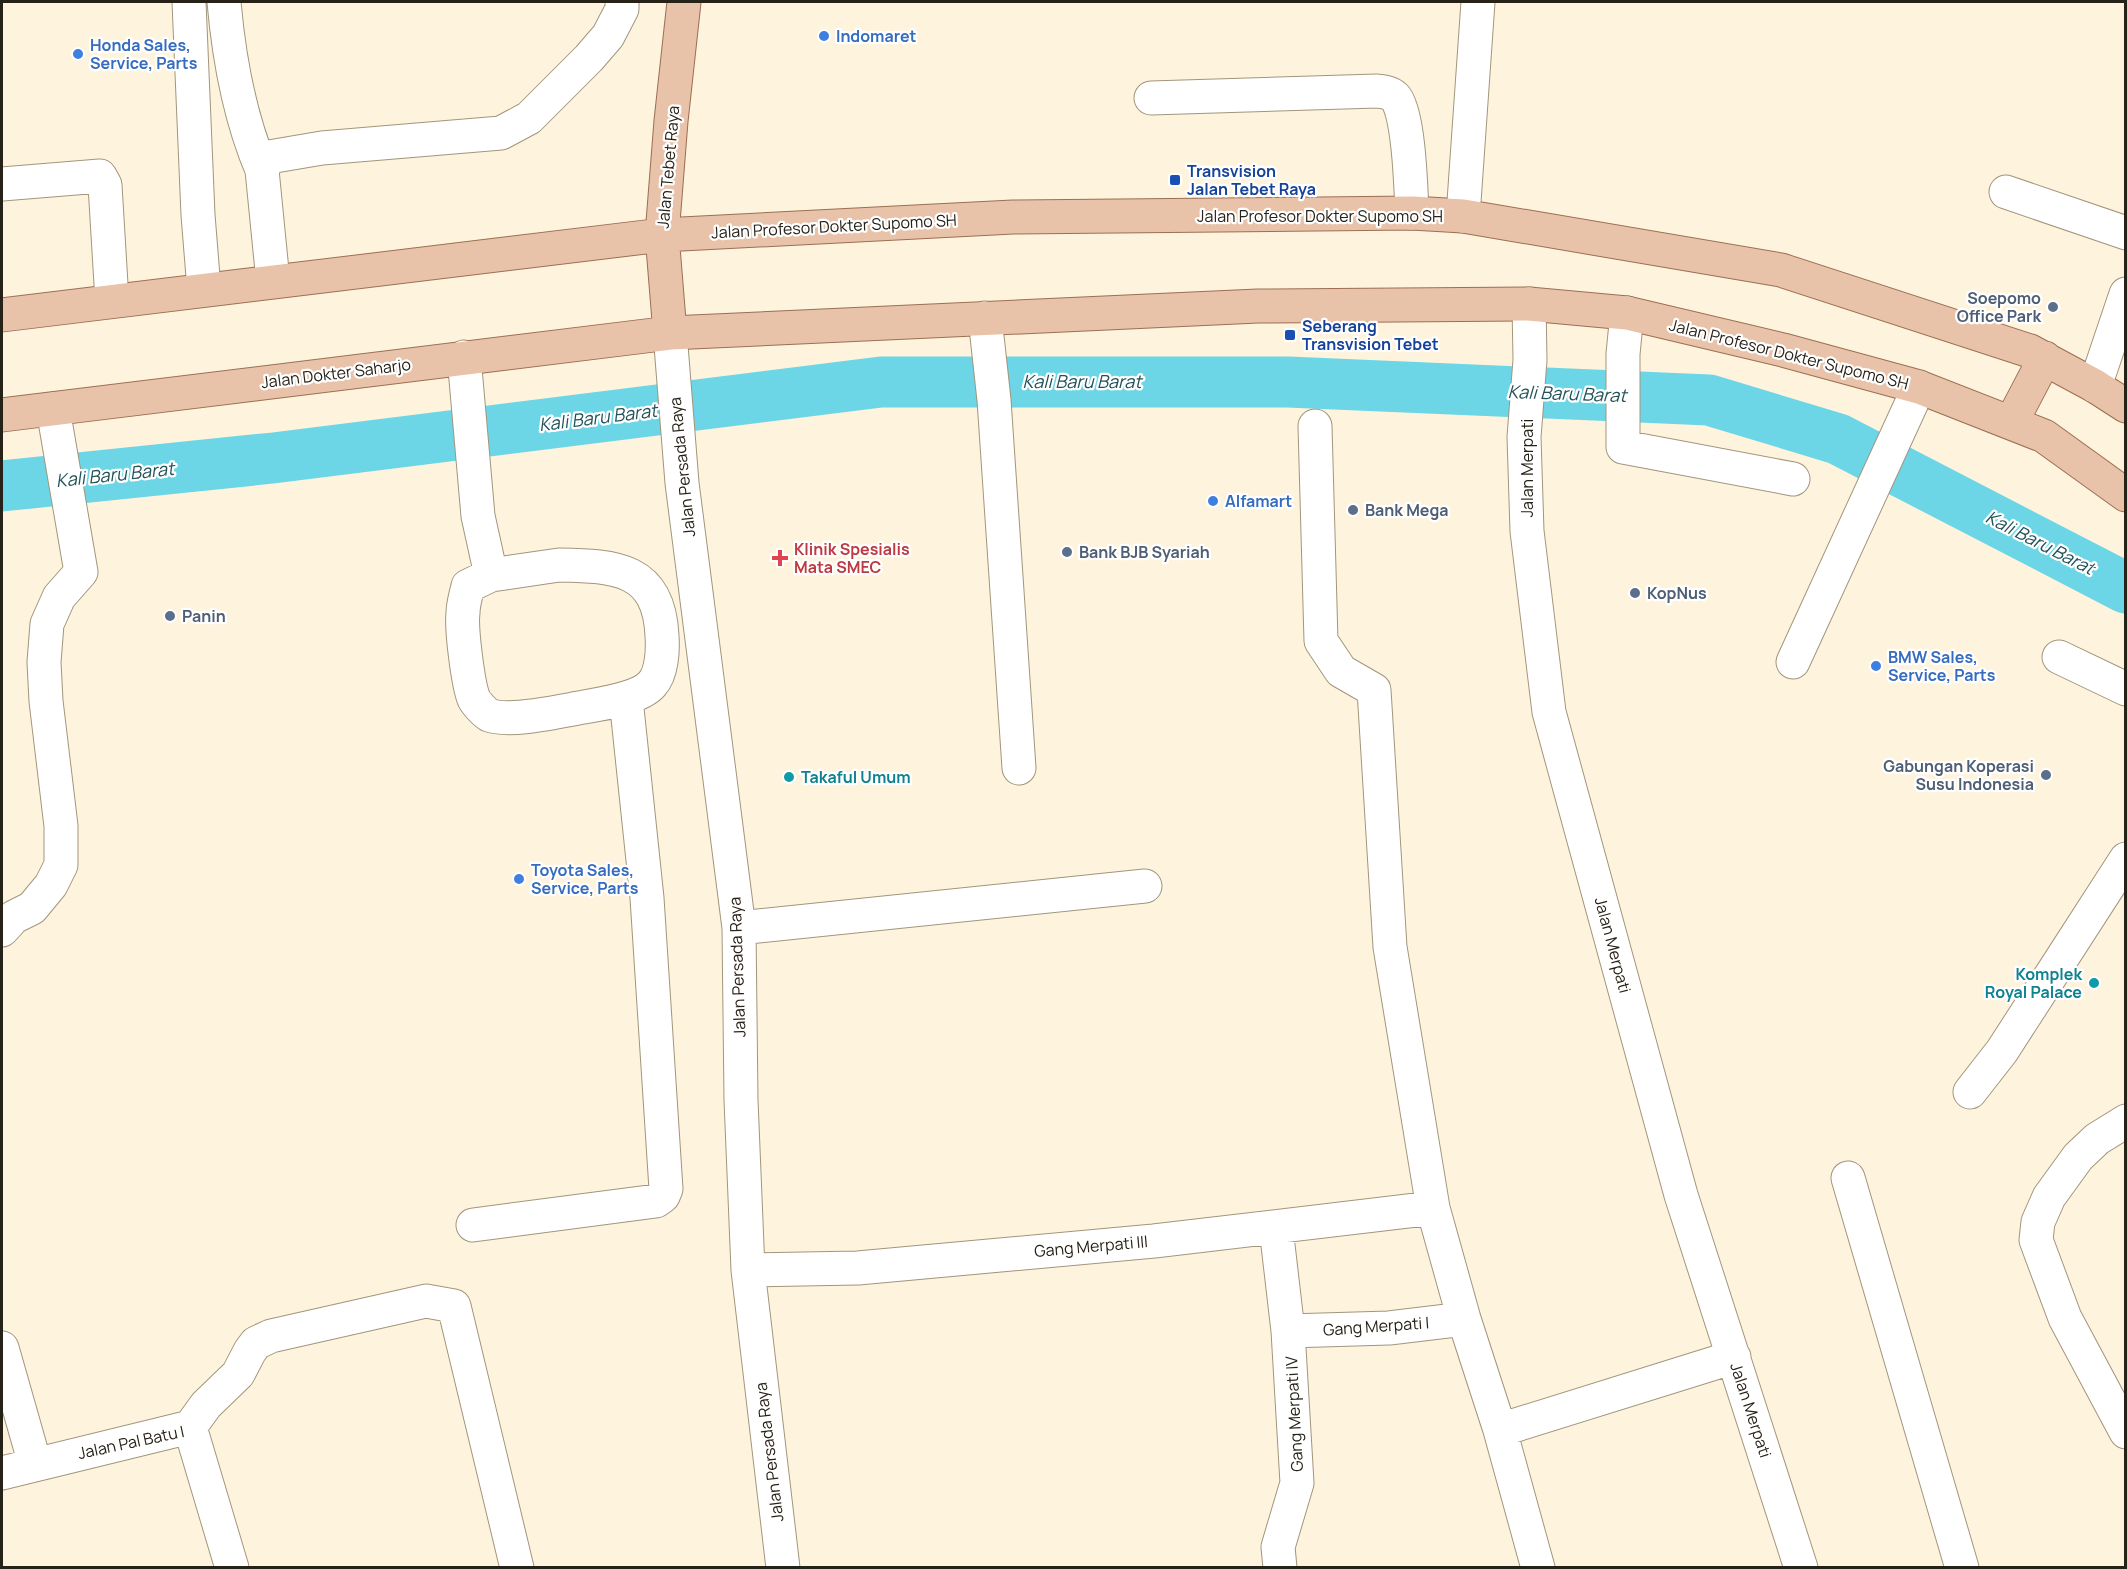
<svg xmlns="http://www.w3.org/2000/svg" width="2127" height="1569" viewBox="0 0 2127 1569" font-family="Manrope,sans-serif">
<rect width="100%" height="100%" fill="#fef3dd"/>
<g fill="none" stroke-linecap="round" stroke-linejoin="round">
<path stroke="#6cd6e6" stroke-width="51" d="M 2,486 L 273,458 L 881,382 L 1288,382 L 1709,400 L 1838,439 L 2126,588"/>
<defs>
<path id="minor" d="M 189,2 L 198,215 L 204,289
M 224,2 C 229,59 239,116 262,170
M 1151,98 L 1377,91 C 1383,92 1390,92 1395,97 C 1409,111 1411,191 1412,213
M 2,184 L 100,176 L 105,185 L 112,301
M 2006,192 L 2126,233
M 1463,216 L 1478,2
M 273,281 L 262,170 L 269,157 L 322,148 L 501,133 L 529,118 L 589,58 L 608,36 L 622,9 L 622,2
M 1529,304 L 1530,360 L 1524,437 L 1527,531 L 1549,712 L 1681,1195 L 1801,1568
M 1627,313 L 1623,354 L 1623,447 L 1793,479
M 985,318 L 994,400 L 1019,768
M 670,333 L 682,483 L 739,928 L 741,1100 L 748,1270 L 783,1568
M 464,357 L 478,516 L 491,575
M 2095,386 L 2126,294
M 1315,426 L 1321,641 L 1341,671 L 1374,690 L 1390,947 L 1433,1208 L 1464,1319 L 1500,1430 L 1538,1568
M 559,565 C 616,566 659,568 662,636 C 663,650 662,673 652,684 C 640,698 602,704 584,707 C 561,711 510,723 489,715 C 485,713 476,703 474,699 C 468,685 461,628 463,613 C 463,604 466,595 468,586 L 491,575 Z
M 2059,657 L 2126,689
M 1793,662 L 1919,387
M 739,928 L 1145,886
M 2,930 L 14,917 L 32,908 L 51,885 L 61,865 L 61,826 L 46,701 L 44,662 L 47,624 L 59,597 L 81,572 L 53,409
M 1970,1092 L 2002,1051 L 2126,859
M 2126,1121 L 2097,1139 L 2078,1157 L 2049,1197 L 2038,1222 L 2036,1240 L 2065,1318 L 2126,1432
M 1848,1178 L 1962,1568
M 473,1225 L 656,1201 L 663,1196 L 666,1189 L 647,898 L 626,699
M 1276,1228 L 1288,1331 L 1297,1483 L 1278,1547 L 1280,1568
M 748,1270 L 858,1268 L 1154,1241 L 1433,1208
M 1288,1331 L 1389,1328 L 1464,1319
M 2,1348 L 35,1464
M 190,1427 L 206,1405 L 238,1374 L 250,1351 L 256,1343 L 271,1336 L 426,1301 L 454,1306 L 517,1568
M 1500,1430 L 1734,1357
M 2,1473 L 190,1427 L 232,1568"/>
<path id="major" d="M 2,315 L 662,235 L 1013,217 L 1412,213 L 1463,216 L 1781,270 L 2030,351 L 2095,386 L 2126,406
M 670,333 L 662,235 L 671,121 L 684,2
M 2,415 L 670,333 L 1258,306 L 1529,304 L 1627,313 L 1783,350 L 1919,387 L 2044,436 L 2126,495
M 2011,423 L 2045,358"/>
</defs>
<use href="#minor" stroke="#a2957c" stroke-width="35"/>
<use href="#major" stroke="#9c6f52" stroke-width="35"/>
<use href="#minor" stroke="#fff" stroke-width="33"/>
<use href="#major" stroke="#e9c2aa" stroke-width="33"/>
</g>
<g fill="#3f7fe0" stroke="#fff" stroke-width="2">
<circle cx="824" cy="36" r="6"/>
<circle cx="78" cy="54" r="6"/>
<circle cx="1213" cy="501" r="6"/>
<circle cx="1876" cy="666" r="6"/>
<circle cx="519" cy="879" r="6"/>
</g>
<g fill="#1a4fb4" stroke="#fff" stroke-width="2">
<rect x="1169" y="174" width="12" height="12" rx="3"/>
<rect x="1284" y="329" width="12" height="12" rx="3"/>
</g>
<g fill="#5c6f8a" stroke="#fff" stroke-width="2">
<circle cx="2053" cy="307" r="6"/>
<circle cx="1353" cy="510" r="6"/>
<circle cx="1067" cy="552" r="6"/>
<circle cx="1635" cy="593" r="6"/>
<circle cx="170" cy="616" r="6"/>
<circle cx="2046" cy="775" r="6"/>
</g>
<path fill="#e0444e" stroke="#fff" stroke-width="2" d="M777 549h6v6h6v6h-6v6h-6v-6h-6v-6h6z"/>
<g fill="#0f9aa8" stroke="#fff" stroke-width="2">
<circle cx="789" cy="777" r="6"/>
<circle cx="2094" cy="983" r="6"/>
</g>
<g text-anchor="middle" stroke-width="4.5" stroke-linejoin="round" paint-order="stroke">
<g font-size="16" font-weight="bold" fill="#366cbe" stroke="#fff" text-anchor="start">
<text x="836" y="42">Indomaret</text>
<text x="90" y="51">Honda Sales,<tspan x="90" dy="18">Service, Parts</tspan></text>
<text x="1225" y="507">Alfamart</text>
<text x="1888" y="663">BMW Sales,<tspan x="1888" dy="18">Service, Parts</tspan></text>
<text x="531" y="876">Toyota Sales,<tspan x="531" dy="18">Service, Parts</tspan></text>
</g>
<g font-size="16" fill="#272218" stroke="#fff">
<text transform="translate(668 167) rotate(-85)" y="6">Jalan Tebet Raya</text>
<text x="1320" y="222">Jalan Profesor Dokter Supomo SH</text>
<text transform="translate(834 226) rotate(-3)" y="6">Jalan Profesor Dokter Supomo SH</text>
<text transform="translate(1789 354) rotate(14)" y="6">Jalan Profesor Dokter Supomo SH</text>
<text transform="translate(336 373) rotate(-7)" y="6">Jalan Dokter Saharjo</text>
<text transform="translate(682 467) rotate(-96)" y="6">Jalan Persada Raya</text>
<text transform="translate(1527 468) rotate(-90)" y="6">Jalan Merpati</text>
<text transform="translate(1613 945) rotate(75)" y="6">Jalan Merpati</text>
<text transform="translate(737 967) rotate(-92)" y="6">Jalan Persada Raya</text>
<text transform="translate(1091 1246) rotate(-5)" y="6">Gang Merpati III</text>
<text transform="translate(1376 1326) rotate(-4)" y="6">Gang Merpati I</text>
<text transform="translate(1751 1410) rotate(72)" y="6">Jalan Merpati</text>
<text transform="translate(1294 1414) rotate(-93)" y="6">Gang Merpati IV</text>
<text transform="translate(131 1442) rotate(-12)" y="6">Jalan Pal Batu I</text>
<text transform="translate(769 1452) rotate(-97)" y="6">Jalan Persada Raya</text>
</g>
<g font-size="16" font-weight="bold" fill="#164399" stroke="#fff" text-anchor="start">
<text x="1187" y="177">Transvision<tspan x="1187" dy="18">Jalan Tebet Raya</tspan></text>
<text x="1302" y="332">Seberang<tspan x="1302" dy="18">Transvision Tebet</tspan></text>
</g>
<g font-size="16" font-weight="bold" fill="#4e5e75" stroke="#fff" text-anchor="start">
<text x="2041" y="304" text-anchor="end">Soepomo<tspan x="2041" dy="18">Office Park</tspan></text>
<text x="1365" y="516">Bank Mega</text>
<text x="1079" y="558">Bank BJB Syariah</text>
<text x="1647" y="599">KopNus</text>
<text x="182" y="622">Panin</text>
<text x="2034" y="772" text-anchor="end">Gabungan Koperasi<tspan x="2034" dy="18">Susu Indonesia</tspan></text>
</g>
<g font-size="16" font-weight="bold" fill="#be3a42" stroke="#fff" text-anchor="start">
<text x="794" y="555">Klinik Spesialis<tspan x="794" dy="18">Mata SMEC</tspan></text>
</g>
<g font-size="16" font-weight="bold" fill="#0d838f" stroke="#fff" text-anchor="start">
<text x="801" y="783">Takaful Umum</text>
<text x="2082" y="980" text-anchor="end">Komplek<tspan x="2082" dy="18">Royal Palace</tspan></text>
</g>
<g font-size="18" font-style="italic" fill="#225258" stroke="#fff">
<text x="1082" y="388">Kali Baru Barat</text>
<text transform="translate(1567 394) rotate(2)" y="6">Kali Baru Barat</text>
<text transform="translate(598 418) rotate(-7)" y="6">Kali Baru Barat</text>
<text transform="translate(115 475) rotate(-6)" y="6">Kali Baru Barat</text>
<text transform="translate(2040 543) rotate(27)" y="6">Kali Baru Barat</text>
</g>
</g>
<rect width="2127" height="1569" fill="none" stroke="#272218" stroke-width="6"/>
</svg>
